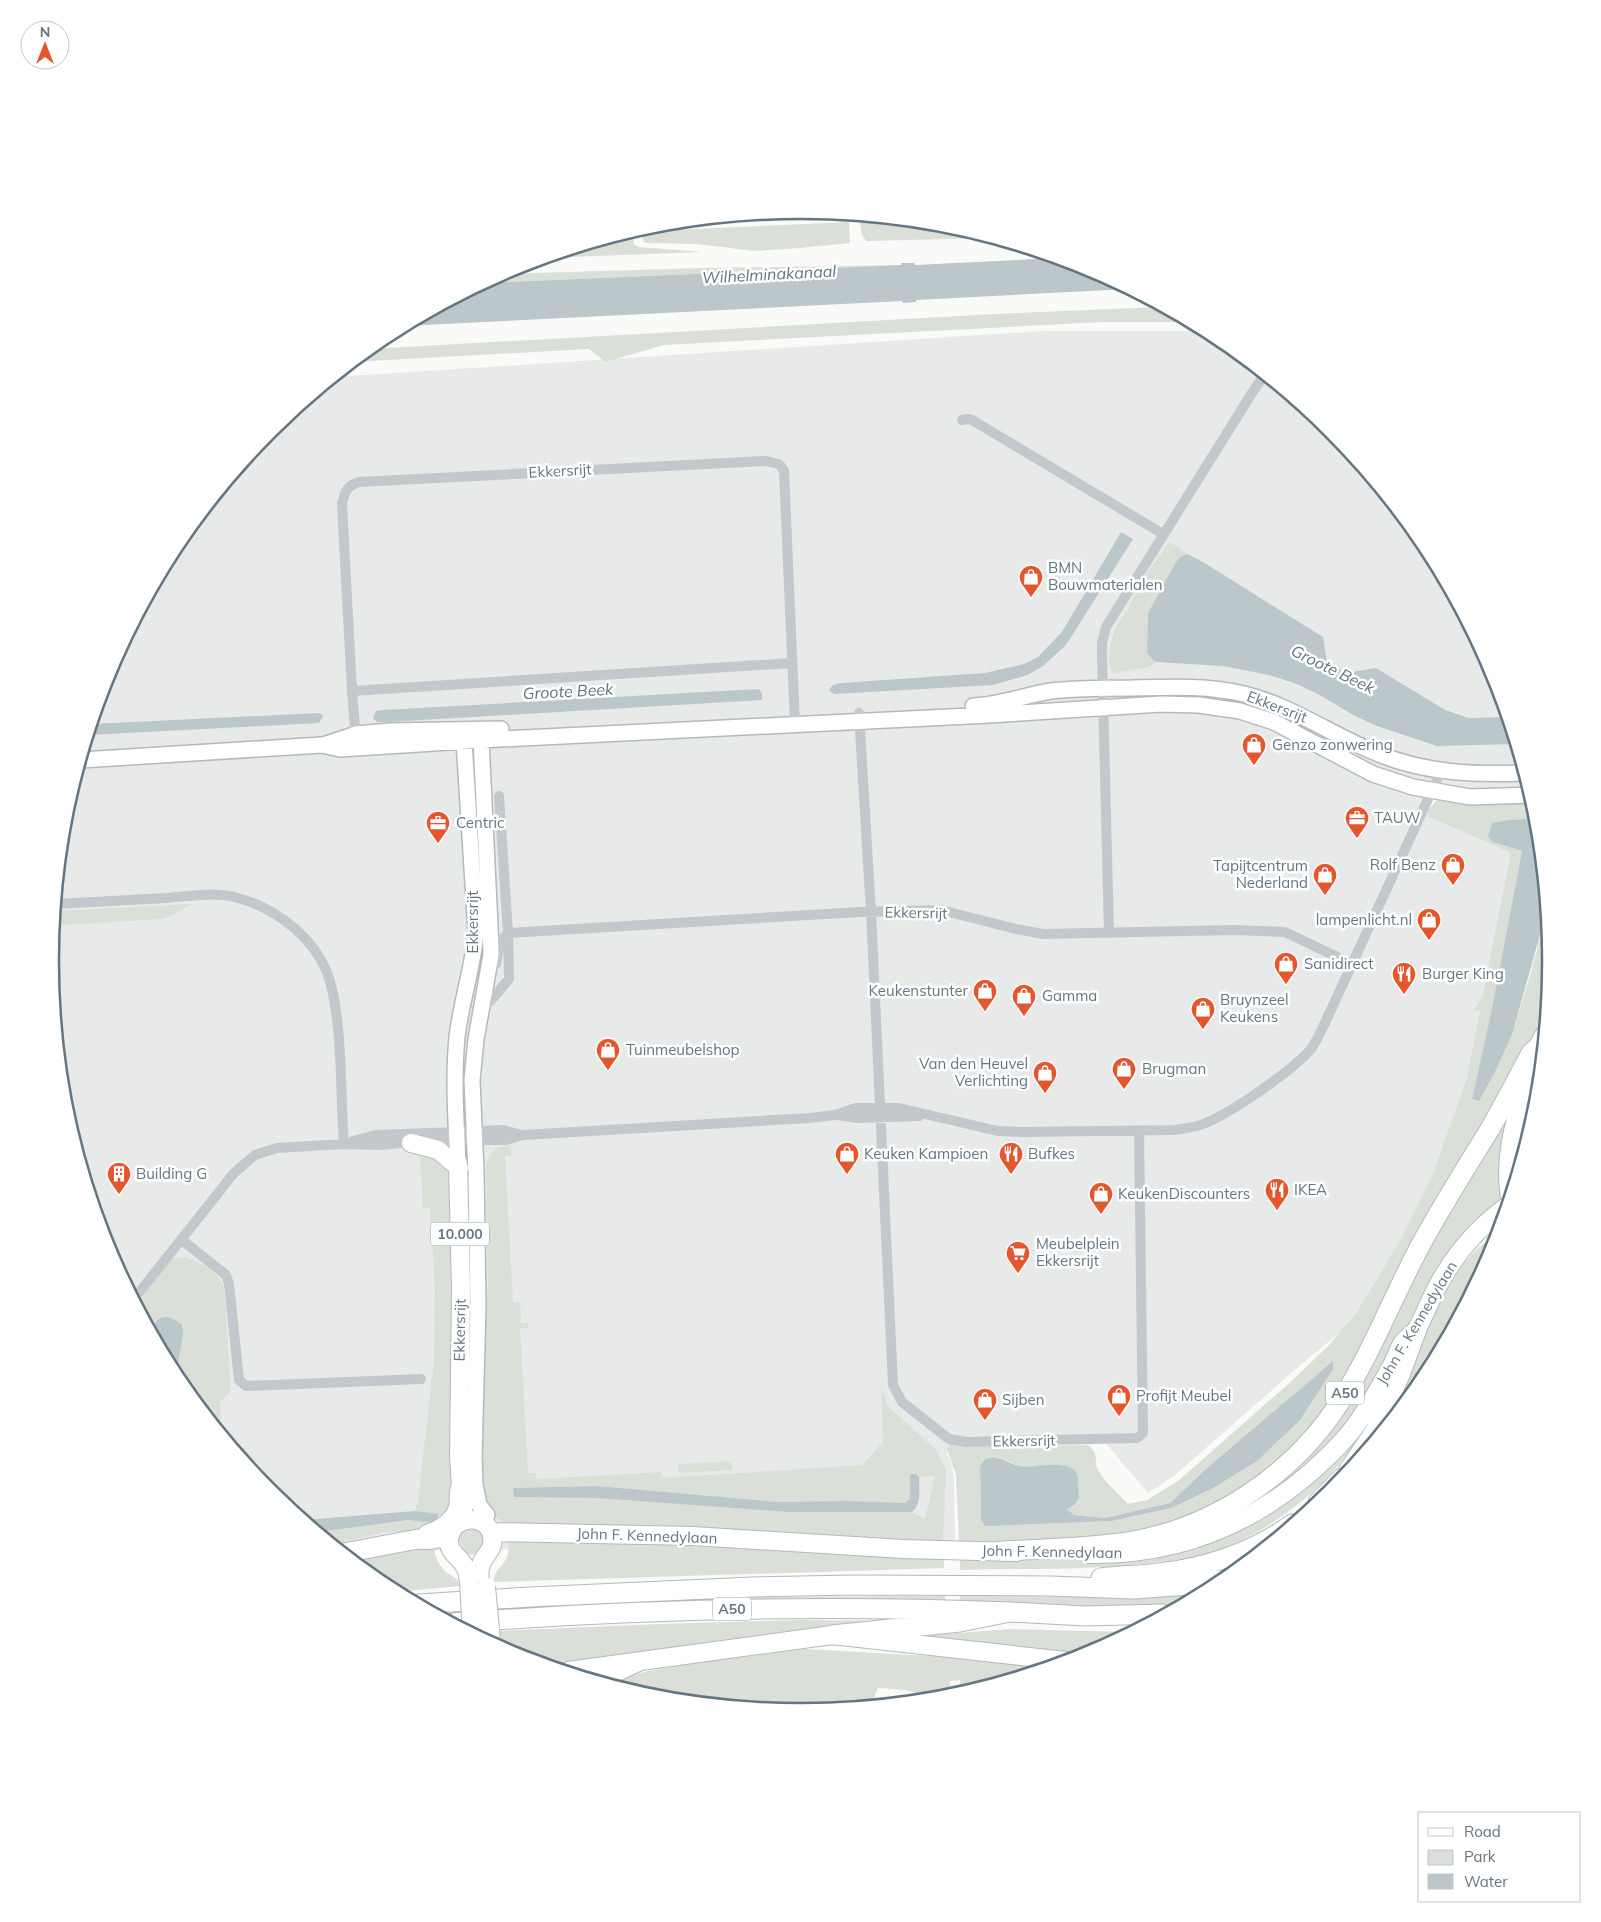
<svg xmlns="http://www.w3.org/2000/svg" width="1601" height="1922" viewBox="0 0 1601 1922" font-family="Mulish,sans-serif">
<rect width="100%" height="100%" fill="#fafaf8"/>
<path fill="#e8e9e9" d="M 1042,331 L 1206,331 L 1218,337 L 1331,431 L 1425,544 L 1494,674 L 1531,797 L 1434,796 L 1426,813 L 1516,850 L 1464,1112 L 1388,1292 L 1297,1368 L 1175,1475 L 1148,1493 L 1102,1439 L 946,1452 L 951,1463 L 954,1478 L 955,1543 L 343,1552 L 270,1491 L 176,1378 L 107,1248 L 64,1107 L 50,961 L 64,814 L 107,674 L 177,544 L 270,430 L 335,377 Z"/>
<path fill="#dadfd7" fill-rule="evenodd" d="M 860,220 L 897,220 L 947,225 L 991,238 L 866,241 L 862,235 Z
M 849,222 L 850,243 L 799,248 L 755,251 L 697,244 L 647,243 L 644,242 L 639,229 L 649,227 L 651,231 Z
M 632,232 L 634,244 L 639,247 L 702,252 L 543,258 Z
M 904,265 L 484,283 L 501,274 L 704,268 Z
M 1161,307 L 1189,322 L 1102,322 L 664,345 L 605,362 L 589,349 L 353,362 L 368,349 L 995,314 Z
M 1170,542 L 1187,554 L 1180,557 L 1176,562 L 1148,613 L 1147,653 L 1152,659 L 1157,662 L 1149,667 L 1112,673 L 1109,664 L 1110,647 L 1115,628 L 1128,609 L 1141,581 Z
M 1438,798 L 1532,800 L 1537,818 L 1509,820 L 1493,842 L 1522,851 L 1491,1013 L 1472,1099 L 1479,1101 L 1495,1072 L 1512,1035 L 1533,965 L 1546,912 L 1551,961 L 1547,1003 L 1530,1047 L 1338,1398 L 1280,1467 L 1203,1515 L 1097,1543 L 959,1543 L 956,1475 L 947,1449 L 951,1443 L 966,1447 L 1087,1445 C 1099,1452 1094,1459 1098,1470 C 1103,1480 1120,1495 1128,1504 L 1147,1500 L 1178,1481 L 1294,1379 L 1329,1345 L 1357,1312 L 1401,1239 L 1433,1174 L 1467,1078 L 1480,1011 L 1474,1010 L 1483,995 L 1511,853 L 1428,816 L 1427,812 ZM 1333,1361 L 1171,1508 L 1112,1521 L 993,1526 L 981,1519 L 980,1467 L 989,1457 L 1005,1460 L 1022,1467 L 1063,1465 L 1067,1509 L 1074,1515 L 1105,1518 L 1170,1503 L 1207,1468 Z
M 192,904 L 164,919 L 60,925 L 60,944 L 52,944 L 55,911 Z
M 1541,1064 L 1537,1108 L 1515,1180 L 1529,1094 Z
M 1516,1088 L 1503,1198 L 1463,1237 L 1434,1274 L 1386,1368 L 1328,1450 L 1240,1517 L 1179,1532 L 1316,1440 Z
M 511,1145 L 512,1155 L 505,1156 L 513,1302 L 520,1302 L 521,1323 L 528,1323 L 528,1328 L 520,1328 L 528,1473 L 536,1473 L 536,1479 L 661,1472 L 663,1478 L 862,1465 L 883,1442 L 881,1371 L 882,1389 L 888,1406 L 936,1450 L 946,1470 L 943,1542 L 513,1526 C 494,1519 488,1513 481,1493 L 481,1363 L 488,1286 L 486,1168 C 489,1151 494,1147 511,1145 ZM 915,1474 L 919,1477 L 935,1476 L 925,1519 L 912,1512 L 789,1512 L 597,1498 L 514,1497 L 513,1488 L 597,1486 L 777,1502 L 846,1501 L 905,1503 L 910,1498 L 910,1487 Z
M 420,1150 L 431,1151 L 453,1175 L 455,1502 L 445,1516 L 415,1511 L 418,1502 L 434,1360 L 435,1289 L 430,1208 L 423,1208 Z
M 1499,1232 L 1494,1248 L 1424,1378 L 1390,1420 C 1413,1362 1431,1297 1475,1251 C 1482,1244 1491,1238 1499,1232 Z
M 185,1257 C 199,1261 219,1273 224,1287 L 231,1391 L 220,1402 L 221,1432 L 176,1376 L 183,1334 L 153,1324 L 150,1328 L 137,1304 L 172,1259 Z
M 1366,1425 C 1358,1438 1350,1451 1340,1463 C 1309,1501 1260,1536 1214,1552 C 1196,1558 1176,1560 1158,1562 C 1092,1571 1026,1568 960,1570 L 960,1557 L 1098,1558 L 1210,1538 Z
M 731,1461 L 732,1470 L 679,1473 L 678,1464 Z
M 408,1520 L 435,1523 L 419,1531 L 386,1532 L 333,1544 L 319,1532 Z
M 472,1527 C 487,1534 487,1540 478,1553 L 472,1555 L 465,1553 L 457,1537 L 461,1531 Z
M 647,1541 L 944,1557 L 944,1568 L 494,1582 C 493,1571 501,1568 506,1559 C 509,1553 509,1548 509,1542 Z
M 432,1545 C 435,1555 438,1565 446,1572 C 452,1577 458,1577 460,1586 L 396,1592 L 383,1585 L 354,1561 Z
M 1207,1591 L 1175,1608 L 1133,1610 L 961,1604 L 960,1596 L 1134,1597 Z
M 945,1596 L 945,1602 L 527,1612 L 445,1618 L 435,1612 L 527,1606 L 752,1597 Z
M 801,1620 L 909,1621 L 562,1669 L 513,1654 L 500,1647 L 498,1631 L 659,1624 Z
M 1011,1629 L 1129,1632 L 1087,1654 L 1079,1657 L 903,1637 Z
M 804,1649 L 949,1657 L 1048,1667 L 961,1693 L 960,1680 L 950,1681 L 949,1696 C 931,1701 927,1695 910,1691 C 900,1689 889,1689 878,1688 L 871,1705 L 800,1711 L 654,1697 L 605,1682 C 669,1663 738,1658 804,1649 Z"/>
<path fill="#bbc7cb" d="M 1056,258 L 1088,268 L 1128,289 L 916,300 L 916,302 L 903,303 L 902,301 L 404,326 L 484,283 L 901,265 L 901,263 L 914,263 L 915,265 Z
M 1121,532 L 1133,539 L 1066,645 L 1043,666 L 1028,675 L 993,685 L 834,694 L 829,690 L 833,685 L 842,683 L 985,673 L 1024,664 L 1038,657 L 1062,632 Z
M 1187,554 L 1203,562 L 1323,637 L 1327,662 L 1346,673 L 1376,668 L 1445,710 L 1469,718 L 1507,717 L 1515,744 L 1437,746 L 1377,726 L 1355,716 L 1318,694 L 1297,684 L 1269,675 L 1223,666 L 1157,662 L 1152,659 L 1147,653 L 1148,613 L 1176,562 L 1180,557 Z
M 759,689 L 762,693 L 762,700 L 388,722 L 377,722 L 373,718 L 376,711 L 383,710 Z
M 320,713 L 323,716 L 319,723 L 88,735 L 92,724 Z
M 1537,818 L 1545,917 L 1512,1035 L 1495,1072 L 1479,1101 L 1472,1099 L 1491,1013 L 1522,851 L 1493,842 L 1488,836 L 1492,823 L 1509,820 Z
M 168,1317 L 182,1324 L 183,1334 L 176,1376 L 150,1328 L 160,1318 Z
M 1333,1361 L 1333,1369 L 1300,1420 L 1257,1461 L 1213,1488 L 1171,1508 L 1112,1521 L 993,1526 L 985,1526 L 981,1519 L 980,1467 C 988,1448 1006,1463 1020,1466 C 1034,1469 1072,1457 1077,1475 C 1079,1482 1078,1491 1079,1498 L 1074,1505 L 1067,1509 L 1074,1515 L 1105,1518 L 1170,1503 L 1207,1468 Z
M 910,1474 L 915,1474 L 919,1477 C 919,1489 922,1503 912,1512 L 789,1512 L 597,1498 L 514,1497 L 513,1488 L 597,1486 L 777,1502 L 846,1501 L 905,1503 L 910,1498 Z
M 415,1511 L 439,1514 L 435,1523 L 408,1520 L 319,1532 L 304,1520 Z"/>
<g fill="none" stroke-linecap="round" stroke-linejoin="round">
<defs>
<path id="secondary" d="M 973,706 C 1000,705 1025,695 1051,691 C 1077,688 1105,688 1131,688 C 1168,687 1208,685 1244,694 C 1293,706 1333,736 1379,754 C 1425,773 1475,775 1524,773
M 475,733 L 481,740 L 490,926 L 491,955 L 476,1039 L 472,1080 L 476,1172 L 478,1305 L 474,1457 L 475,1484 L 479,1505 L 487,1515
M 326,744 L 356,734 L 390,731 L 501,729
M 81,760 L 322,745 L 340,749 L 481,740 L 989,715 L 1161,704 L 1199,705 L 1240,711 L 1274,722 L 1373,774 L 1413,787 L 1470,797 L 1531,795
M 458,1163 C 456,1121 453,1079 457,1037 C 461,1002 473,968 476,932 L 464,741 L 469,735"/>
<path id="trunk" d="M 411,1143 L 438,1150 L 459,1168
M 458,1163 L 461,1289 L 459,1457 L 461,1486 L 463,1492 L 463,1520
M 491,1532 L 693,1536 L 903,1549 L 1017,1552
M 1090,1554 C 1174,1555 1248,1527 1311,1472 C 1330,1455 1349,1437 1362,1416 C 1372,1401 1382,1384 1391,1367 C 1395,1360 1398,1351 1402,1344 C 1406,1337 1415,1334 1418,1327 C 1426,1312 1432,1295 1441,1280 C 1457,1252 1480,1226 1506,1207
M 469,1582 C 468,1577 468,1571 465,1567 C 460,1556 447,1553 449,1538 C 453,1514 489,1513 492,1537 C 495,1550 484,1554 481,1565 C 478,1572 480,1581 480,1588
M 490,1629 L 491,1643
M 568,1671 L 832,1635 L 1066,1661"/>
<path id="motorway" d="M 1510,1194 C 1504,1153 1518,1109 1532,1072
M 1348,1471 L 1375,1431 L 1400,1375 L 1417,1329
M 1318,1502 L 1343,1477
M 428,1534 C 440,1531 457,1519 459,1505 C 460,1498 458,1493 461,1486
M 1002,1551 C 1044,1549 1087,1548 1128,1542 C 1213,1528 1293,1475 1340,1402 C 1371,1354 1392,1299 1419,1248 C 1441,1207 1466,1168 1490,1129 C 1504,1104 1518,1078 1531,1053 L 1538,1047 L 1544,1036
M 344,1553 L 418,1539 C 429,1541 440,1538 450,1534
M 1101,1578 C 1120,1575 1139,1576 1159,1573 C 1205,1568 1254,1552 1292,1524
M 418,1604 L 530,1597 L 753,1587 L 852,1585 L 1050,1586 L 1133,1589 L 1189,1585 L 1223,1580
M 454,1623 C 639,1609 825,1605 1010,1612
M 832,1635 L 960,1622 L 1010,1612 L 1085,1616 L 1163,1614
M 599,1680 L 637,1662"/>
</defs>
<use href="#secondary" stroke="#b3babf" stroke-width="18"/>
<use href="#trunk" stroke="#b4b9bd" stroke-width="20"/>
<use href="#motorway" stroke="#b4b9bd" stroke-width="21"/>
<path stroke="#c3c8cc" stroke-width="10" d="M 962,420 L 968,419 L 972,420 L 1163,534
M 352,691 L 792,663
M 859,713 L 871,912 L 893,1385 L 902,1402 L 949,1439 L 967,1442 L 1137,1438 L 1143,1433 L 1139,1131
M 356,739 L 352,691 L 342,504 C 345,492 346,486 359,482 L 766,461 L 779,464 L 784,471 L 795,724
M 56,904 C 92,902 129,900 166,898 C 188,896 213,892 234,897 C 277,907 320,941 331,985 C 343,1033 340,1094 344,1144
M 1109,933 L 1102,656 L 1102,643 L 1106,627 L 1252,393 L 1264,375
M 496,964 L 500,942 L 508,933 L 860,912 L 941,910 L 1016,929 L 1043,934 L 1234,930 L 1285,932 L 1352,964
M 482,1009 L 494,997 L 509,979 L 508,933 L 499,796
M 838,1115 L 857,1118 L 919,1116
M 353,1141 L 376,1135 L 457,1132 L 502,1130 L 522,1135
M 182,1240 L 226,1275 L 229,1284 L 239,1380 L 246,1386 L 421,1379
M 134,1299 L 234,1173 L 255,1155 L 277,1148 L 344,1144 L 379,1145 L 434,1140 L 506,1140 L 523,1135 L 809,1118 L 835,1115 L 856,1108 L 899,1108 L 998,1131 L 1024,1132 L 1174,1130 C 1182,1129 1190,1128 1197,1126 C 1224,1119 1293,1070 1311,1049 C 1316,1042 1320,1033 1324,1025 L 1441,771"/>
<use href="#secondary" stroke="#fff" stroke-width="15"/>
<use href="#trunk" stroke="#fff" stroke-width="18"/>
<use href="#motorway" stroke="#fff" stroke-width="19"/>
<defs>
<path id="trunk-bridge" d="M 469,1582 L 472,1633
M 486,1587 L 490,1629"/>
</defs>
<use href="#trunk-bridge" stroke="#b4b9bd" stroke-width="20" stroke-linecap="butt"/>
<use href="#trunk-bridge" stroke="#fff" stroke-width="18"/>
</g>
<defs>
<symbol id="shop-pin" viewBox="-11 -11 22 30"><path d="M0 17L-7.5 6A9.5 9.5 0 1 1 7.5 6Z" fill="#e4572e" stroke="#fff"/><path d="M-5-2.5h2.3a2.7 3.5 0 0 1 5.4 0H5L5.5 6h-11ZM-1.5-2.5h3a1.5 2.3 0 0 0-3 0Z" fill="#fff"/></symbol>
<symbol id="office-pin" viewBox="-11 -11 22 30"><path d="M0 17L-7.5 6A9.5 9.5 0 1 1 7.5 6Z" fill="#e4572e" stroke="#fff"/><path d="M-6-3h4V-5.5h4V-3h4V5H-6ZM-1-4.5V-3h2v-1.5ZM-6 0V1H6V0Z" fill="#fff"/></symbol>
<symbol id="restaurant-pin" viewBox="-11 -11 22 30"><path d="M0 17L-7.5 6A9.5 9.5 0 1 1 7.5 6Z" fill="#e4572e" stroke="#fff"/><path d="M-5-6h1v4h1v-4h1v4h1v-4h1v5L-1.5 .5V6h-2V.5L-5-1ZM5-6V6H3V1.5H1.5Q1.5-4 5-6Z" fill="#fff"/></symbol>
<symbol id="building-pin" viewBox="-11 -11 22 30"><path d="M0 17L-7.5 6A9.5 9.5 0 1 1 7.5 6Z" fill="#e4572e" stroke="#fff"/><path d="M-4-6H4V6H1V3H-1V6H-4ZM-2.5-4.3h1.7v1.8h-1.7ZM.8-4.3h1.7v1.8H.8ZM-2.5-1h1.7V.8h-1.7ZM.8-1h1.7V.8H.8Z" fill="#fff"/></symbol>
<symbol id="supermarket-pin" viewBox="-11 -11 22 30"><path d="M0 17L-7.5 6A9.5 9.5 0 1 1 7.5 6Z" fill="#e4572e" stroke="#fff"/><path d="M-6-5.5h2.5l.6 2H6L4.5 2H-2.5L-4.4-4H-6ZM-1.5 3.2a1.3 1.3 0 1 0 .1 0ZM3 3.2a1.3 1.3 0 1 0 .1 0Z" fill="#fff"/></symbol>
</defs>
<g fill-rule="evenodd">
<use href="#shop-pin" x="1017" y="563" width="28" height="38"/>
<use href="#shop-pin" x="1240" y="731" width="28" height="38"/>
<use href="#office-pin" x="1343" y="804" width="28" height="38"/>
<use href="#office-pin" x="424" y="809" width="28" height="38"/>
<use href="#shop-pin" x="1439" y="851" width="28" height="38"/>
<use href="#shop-pin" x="1311" y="861" width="28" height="38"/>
<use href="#shop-pin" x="1415" y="906" width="28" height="38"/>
<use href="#shop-pin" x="1272" y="950" width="28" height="38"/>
<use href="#restaurant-pin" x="1390" y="960" width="28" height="38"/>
<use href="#shop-pin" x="971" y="977" width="28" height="38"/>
<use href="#shop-pin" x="1010" y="982" width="28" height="38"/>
<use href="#shop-pin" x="1189" y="995" width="28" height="38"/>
<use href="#shop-pin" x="594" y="1036" width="28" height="38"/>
<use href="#shop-pin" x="1110" y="1055" width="28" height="38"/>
<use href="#shop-pin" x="1031" y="1059" width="28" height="38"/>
<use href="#shop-pin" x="833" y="1140" width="28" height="38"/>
<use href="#restaurant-pin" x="997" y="1140" width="28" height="38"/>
<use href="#building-pin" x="105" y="1160" width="28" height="38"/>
<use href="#restaurant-pin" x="1263" y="1176" width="28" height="38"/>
<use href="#shop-pin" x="1087" y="1180" width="28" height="38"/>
<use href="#supermarket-pin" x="1004" y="1239" width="28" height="38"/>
<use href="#shop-pin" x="1105" y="1382" width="28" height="38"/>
<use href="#shop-pin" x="971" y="1386" width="28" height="38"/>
</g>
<g text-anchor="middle" stroke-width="5" stroke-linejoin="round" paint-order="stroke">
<g fill="#fff" stroke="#939fa8" stroke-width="1">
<rect x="431" y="1222.5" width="58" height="23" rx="4"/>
<rect x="1326" y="1381.5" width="38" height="23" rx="4"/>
<rect x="713" y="1597.5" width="38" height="23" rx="4"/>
</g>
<g font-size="14" font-weight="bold" fill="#657683">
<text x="460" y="1239">10.000</text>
<text x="1345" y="1398">A50</text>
<text x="732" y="1614">A50</text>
</g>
<g font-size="15" fill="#657683" stroke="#fff">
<text transform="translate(560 471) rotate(-3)" y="5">Ekkersrijt</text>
<text transform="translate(1277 707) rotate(21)" y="5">Ekkersrijt</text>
<text transform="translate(916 913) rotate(1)" y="5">Ekkersrijt</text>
<text transform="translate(473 922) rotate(-90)" y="5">Ekkersrijt</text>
<text transform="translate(1417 1323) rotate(-59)" y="5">John F. Kennedylaan</text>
<text transform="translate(460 1330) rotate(-89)" y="5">Ekkersrijt</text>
<text transform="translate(1024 1441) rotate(-1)" y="5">Ekkersrijt</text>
<text transform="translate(647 1536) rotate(2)" y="5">John F. Kennedylaan</text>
<text transform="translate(1052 1552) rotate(1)" y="5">John F. Kennedylaan</text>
</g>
<g font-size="15" fill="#657683" stroke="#fff" text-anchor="start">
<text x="1048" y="573">BMN<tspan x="1048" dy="17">Bouwmaterialen</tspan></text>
<text x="1272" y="750">Genzo zonwering</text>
<text x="1374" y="823">TAUW</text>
<text x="456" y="828">Centric</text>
<text x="1436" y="870" text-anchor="end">Rolf Benz</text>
<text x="1308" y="871" text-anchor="end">Tapijtcentrum<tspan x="1308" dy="17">Nederland</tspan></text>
<text x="1412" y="925" text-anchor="end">lampenlicht.nl</text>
<text x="1304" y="969">Sanidirect</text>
<text x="1422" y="979">Burger King</text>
<text x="968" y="996" text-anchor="end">Keukenstunter</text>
<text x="1042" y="1001">Gamma</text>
<text x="1220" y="1005">Bruynzeel<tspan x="1220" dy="17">Keukens</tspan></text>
<text x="626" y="1055">Tuinmeubelshop</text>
<text x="1028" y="1069" text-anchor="end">Van den Heuvel<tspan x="1028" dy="17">Verlichting</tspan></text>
<text x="1142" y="1074">Brugman</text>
<text x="864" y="1159">Keuken Kampioen</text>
<text x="1028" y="1159">Bufkes</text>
<text x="136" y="1179">Building G</text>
<text x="1294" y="1195">IKEA</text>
<text x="1118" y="1199">KeukenDiscounters</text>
<text x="1036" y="1249">Meubelplein<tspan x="1036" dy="17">Ekkersrijt</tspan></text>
<text x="1136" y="1401">Profijt Meubel</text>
<text x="1002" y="1405">Sijben</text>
</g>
<g font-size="16" font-style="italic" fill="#60757c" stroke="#fff">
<text transform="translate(769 274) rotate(-3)" y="6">Wilhelminakanaal</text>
<text transform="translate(1333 669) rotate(26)" y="6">Groote Beek</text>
<text transform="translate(568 691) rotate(-3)" y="6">Groote Beek</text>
</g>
</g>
<path d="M0 0H1601V1922H0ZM800 219H801A741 741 0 0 1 1542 960V962A741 741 0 0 1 801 1703H800A741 741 0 0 1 59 962V960A741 741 0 0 1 800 219Z" fill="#fff" fill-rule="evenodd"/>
<path fill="none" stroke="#657683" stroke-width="2.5" d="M800 219H801A741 741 0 0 1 1542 960V962A741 741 0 0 1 801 1703H800A741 741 0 0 1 59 962V960A741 741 0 0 1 800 219Z"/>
<rect x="1418" y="1812" width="162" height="90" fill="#ffffff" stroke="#c1c8cd"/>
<rect x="1428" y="1828" width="25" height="8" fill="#ffffff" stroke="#c1c8cd"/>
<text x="1464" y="1837" font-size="15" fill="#657683">Road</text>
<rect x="1428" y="1850" width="25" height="15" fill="#dadfd7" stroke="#c1c8cd"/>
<text x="1464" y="1862" font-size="15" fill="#657683">Park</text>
<rect x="1428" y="1874" width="25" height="15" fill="#bbc7cb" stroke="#c1c8cd"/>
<text x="1464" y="1887" font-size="15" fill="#657683">Water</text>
<g transform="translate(45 45)"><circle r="24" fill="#ffffff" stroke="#c1c8cd"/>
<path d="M0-4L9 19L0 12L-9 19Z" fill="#e4572e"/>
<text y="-8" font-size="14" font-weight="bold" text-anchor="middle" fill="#657683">N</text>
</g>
</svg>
